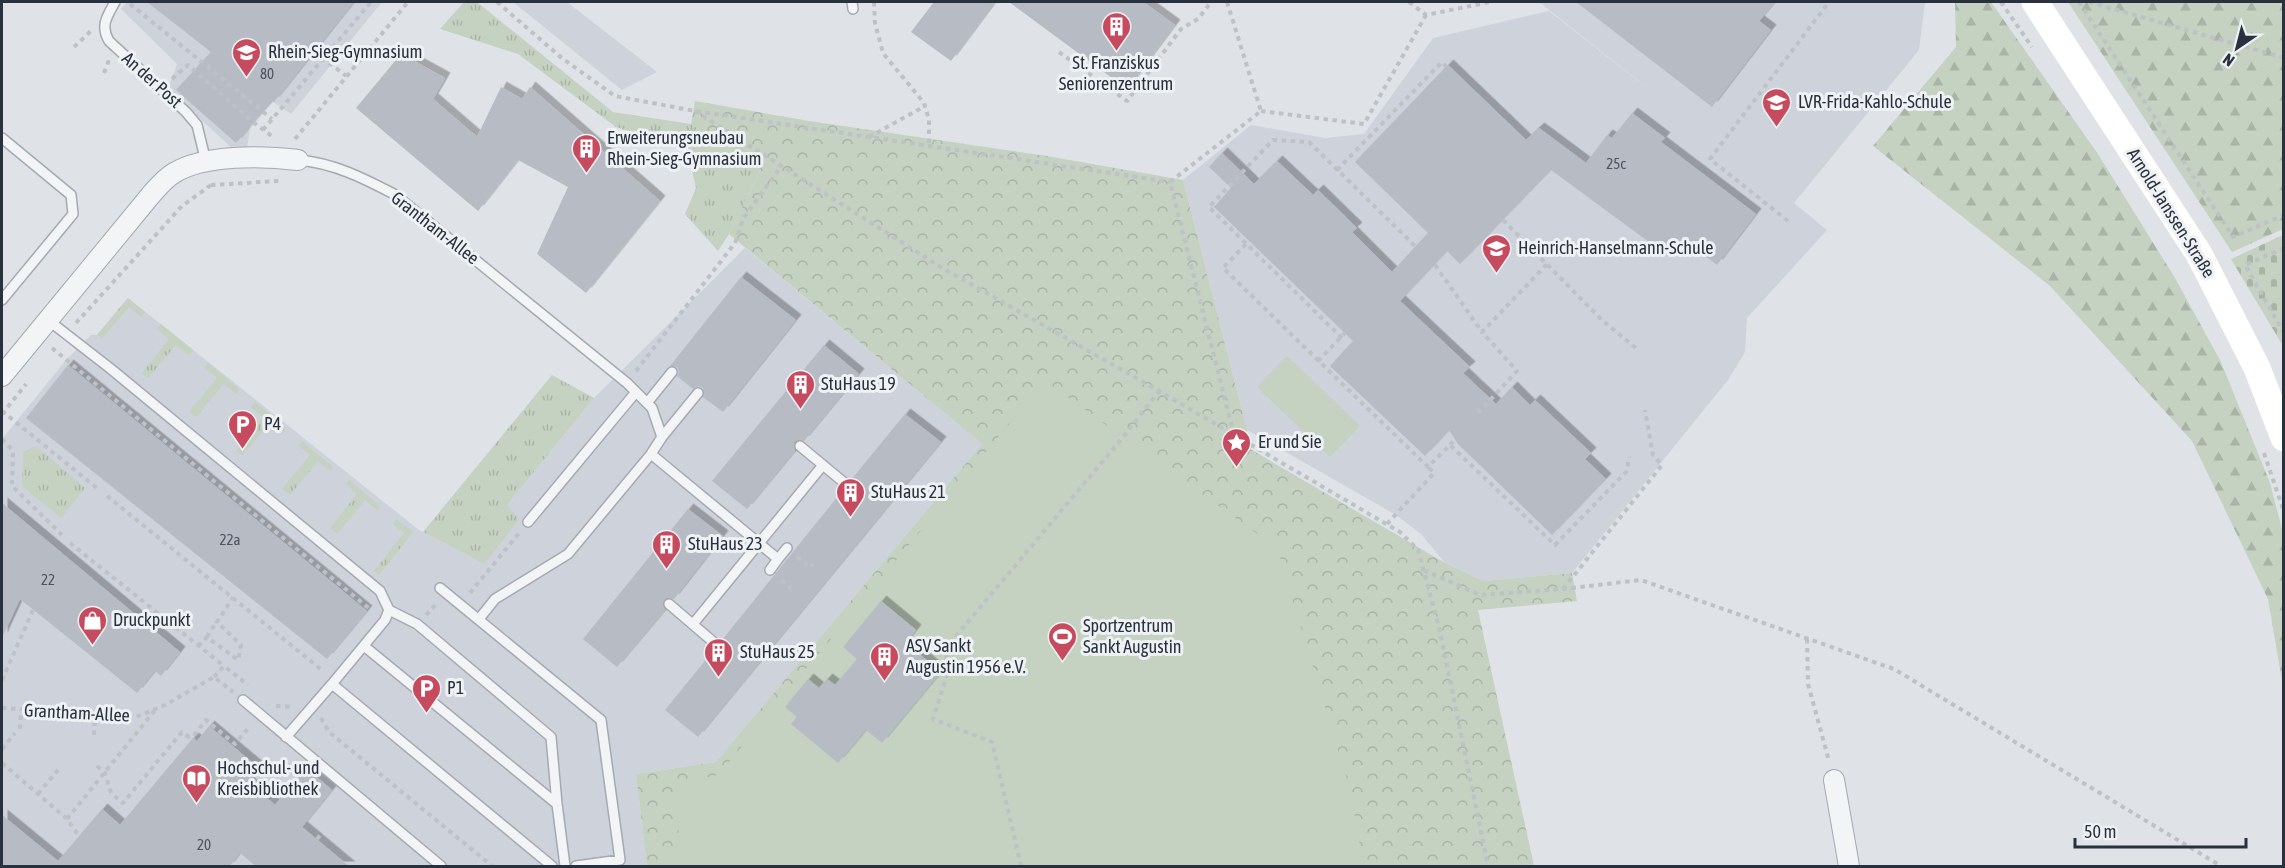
<svg xmlns="http://www.w3.org/2000/svg" width="2285" height="868" viewBox="0 0 2285 868" font-family="'Asap Condensed',sans-serif">
<defs>
<pattern id="grass-tufts" width="24" height="20" patternUnits="userSpaceOnUse" patternTransform="scale(1.5)"><rect width="24" height="20" fill="#c5d1c1"/><path d="M3 7l-1-3M5 7V3M7 7l1-3M15 17l-1-3M17 17v-4M19 17l1-3" fill="none" stroke="#a9b4a7"/></pattern>
<pattern id="forest-firs" width="22" height="20" patternUnits="userSpaceOnUse" patternTransform="scale(1.5)"><rect width="22" height="20" fill="#c5d1c1"/><path d="M5 1l3.5 6h-7zM16 11l3.5 6h-7z" fill="#a9b4a7"/></pattern>
<pattern id="cemetery-stones" width="16" height="16" patternUnits="userSpaceOnUse" patternTransform="scale(1.5)"><rect width="16" height="16" fill="#c5d1c1"/><path d="M2 7V4a2 2 0 0 1 4 0v3zM10 15v-3a2 2 0 0 1 4 0v3z" fill="#a9b4a7"/></pattern>
<pattern id="park-crowns" width="20" height="18" patternUnits="userSpaceOnUse" patternTransform="scale(1.5)"><rect width="20" height="18" fill="#c5d1c1"/><path d="M2 6a3 3 0 1 1 6 0M12 15a3 3 0 1 1 6 0" fill="none" stroke="#a9b4a7"/></pattern>
<filter id="shadow"><feDropShadow dx="5.5" dy="-5.5" stdDeviation="0" flood-color="#0004"/></filter>
</defs>
<rect width="100%" height="100%" fill="#dfe3e8"/>
<path fill="#ced2da" d="M 127,2 L 382,2 L 291,114 L 273,102 L 262,112 L 250,126 L 247,149 L 234,150 L 168,89 L 177,64 L 121,9 Z
M 513,2 L 567,2 L 657,72 L 622,90 Z
M 1539,2 L 1925,2 L 1919,50 L 1794,203 L 1827,230 L 1747,318 L 1745,352 L 1728,380 L 1572,573 L 1484,581 L 1445,563 L 1421,534 L 1396,515 L 1247,430 L 1183,180 L 1251,125 L 1325,138 L 1364,134 L 1433,38 L 1549,11 L 1678,112 Z
M 745,248 L 982,444 L 716,762 L 636,774 L 647,866 L 2,866 L 2,439 L 66,360 L 91,335 L 97,335 L 128,298 L 419,530 L 484,564 L 507,505 L 594,398 Z"/>
<path fill="url(#grass-tufts)" d="M 464,2 L 477,2 L 613,112 L 691,124 L 760,171 L 729,234 L 718,251 L 685,214 L 696,188 L 687,149 L 616,127 L 518,54 L 440,29 Z
M 128,298 L 145,312 L 141,317 L 129,307 L 102,338 L 97,335 Z
M 161,324 L 193,350 L 189,355 L 176,345 L 148,378 L 142,373 L 169,339 L 157,329 Z
M 208,363 L 239,389 L 236,394 L 224,384 L 196,417 L 189,412 L 217,378 L 204,368 Z
M 552,375 L 594,398 L 507,505 L 519,520 L 484,564 L 423,532 Z
M 255,402 L 286,428 L 283,433 L 270,423 L 242,456 L 236,451 L 263,417 L 251,407 Z
M 302,441 L 333,467 L 330,471 L 318,461 L 290,495 L 282,489 L 310,455 L 299,446 Z
M 36,446 L 85,488 L 61,518 L 22,486 L 23,452 Z
M 349,480 L 380,506 L 377,510 L 365,500 L 337,534 L 330,528 L 357,494 L 346,484 Z
M 396,519 L 413,532 L 379,575 L 374,571 L 404,533 L 393,524 Z"/>
<path fill="url(#forest-firs)" d="M 1955,2 L 1991,2 L 2098,154 L 2175,278 L 2221,362 L 2270,483 L 2283,533 L 2283,687 L 2268,599 L 2192,441 L 2050,286 L 1873,146 L 1956,47 Z
M 2068,2 L 2283,2 L 2283,229 L 2232,252 Z"/>
<path fill="url(#cemetery-stones)" d="M 2283,235 L 2283,346 L 2231,259 Z"/>
<path fill="url(#park-crowns)" d="M 695,101 L 809,121 L 1047,156 L 1183,180 L 1247,430 L 1245,446 L 1445,563 L 1484,581 L 1572,573 L 1577,601 L 1478,610 L 1534,866 L 647,866 L 636,774 L 716,762 L 982,444 L 729,234 L 760,171 L 691,124 Z"/>
<path fill="#c5d1c1" d="M 1287,356 L 1360,426 L 1330,457 L 1257,387 Z
M 1045,381 L 1277,548 L 1349,786 L 1364,866 L 663,866 L 662,854 L 682,848 L 671,794 L 679,783 L 718,775 Z"/>
<path fill="#b7bcc4" filter="url(#shadow)" d="M 147,2 L 354,2 L 274,102 L 272,101 L 236,143 L 176,90 L 211,52 Z
M 934,2 L 995,2 L 951,61 L 911,32 Z
M 1009,2 L 1143,2 L 1175,25 L 1127,89 Z
M 1576,2 L 1775,2 L 1759,21 L 1771,30 L 1712,107 Z
M 401,54 L 445,78 L 433,99 L 477,137 L 501,87 L 522,99 L 530,87 L 660,201 L 586,293 L 537,254 L 568,187 L 518,160 L 478,211 L 356,108 Z
M 1448,65 L 1526,140 L 1539,128 L 1586,163 L 1607,135 L 1612,138 L 1632,113 L 1665,138 L 1661,142 L 1756,214 L 1717,265 L 1686,241 L 1679,250 L 1675,247 L 1668,256 L 1551,170 L 1460,264 L 1447,251 L 1400,301 L 1470,367 L 1463,373 L 1496,404 L 1512,387 L 1530,405 L 1535,400 L 1591,453 L 1585,459 L 1606,479 L 1552,535 L 1458,444 L 1449,430 L 1425,456 L 1330,366 L 1353,341 L 1214,207 L 1231,188 L 1209,167 L 1222,153 L 1254,184 L 1277,161 L 1313,195 L 1318,190 L 1357,228 L 1352,232 L 1392,272 L 1428,233 L 1355,162 Z
M 741,277 L 796,320 L 723,412 L 703,397 L 703,388 L 699,386 L 693,389 L 677,376 L 679,372 L 677,367 L 670,366 Z
M 824,345 L 859,374 L 804,441 L 798,440 L 794,442 L 795,451 L 747,509 L 712,481 Z
M 68,365 L 367,611 L 327,659 L 26,418 Z
M 905,414 L 941,442 L 698,737 L 665,710 L 713,651 L 720,652 L 723,650 L 724,644 L 722,640 L 843,490 L 849,491 L 853,489 L 853,483 L 851,480 Z
M 2,503 L 180,652 L 161,676 L 155,671 L 137,693 L 20,599 L 2,638 Z
M 688,509 L 723,536 L 674,599 L 667,598 L 664,600 L 663,606 L 665,610 L 617,667 L 583,639 Z
M 881,601 L 916,630 L 906,643 L 941,672 L 882,743 L 866,730 L 838,763 L 791,724 L 797,717 L 785,707 L 808,679 L 819,688 L 827,679 L 835,685 L 857,659 L 843,647 Z
M 209,726 L 260,769 L 249,783 L 275,805 L 306,768 L 332,790 L 302,827 L 350,867 L 257,867 L 240,853 L 229,867 L 2,867 L 2,815 L 58,861 L 102,809 L 120,825 L 193,738 L 197,741 Z"/>
<g fill="none" stroke-linecap="round" stroke-linejoin="round">
<defs>
<path id="lane" d="M 115,2 C 107,16 100,26 109,41 L 186,112 L 197,125 L 206,162
M 852,2 L 853,9
M 2,138 L 71,195 L 73,214 L 2,300
M 298,160 C 334,163 363,178 394,194 L 627,383 L 652,408 L 662,437 L 651,454 L 568,554 L 495,599 L 479,619
M 48,320 L 111,369 L 380,591 L 389,610
M 647,403 L 672,372
M 662,437 L 698,393
M 800,446 L 847,485
M 651,454 L 778,559 L 770,570
M 528,522 L 636,392
M 778,559 L 787,548
M 440,588 L 601,720 L 620,860 L 576,866
M 669,604 L 718,646
M 693,624 L 823,465
M 364,646 L 557,804 L 565,866
M 332,684 L 385,620 L 389,610 L 417,624 L 551,737 L 557,804
M 243,700 L 441,866
M 286,737 L 332,684 L 552,866"/>
<path id="street" d="M 2,376 L 150,196 C 157,188 164,179 174,173 C 205,154 263,156 298,160
M 1834,780 L 1849,866"/>
</defs>
<use href="#lane" stroke="#a5aab2" stroke-width="12"/>
<use href="#street" stroke="#a5aab2" stroke-width="22"/>
<path stroke="#bec1c6" stroke-width="4" stroke-dasharray="4.5 4.5" stroke-linecap="butt" d="M 497,2 L 563,59 L 615,96 L 695,111 L 1170,182
M 874,2 L 875,23 L 883,53 L 924,103 L 929,120 L 929,146
M 1227,2 L 1261,111 L 1170,182 L 1234,435
M 1409,2 L 1426,15 L 1490,2
M 2001,2 L 2032,47
M 2079,2 L 2233,237 L 2284,215
M 2089,2 L 2284,58
M 130,4 L 272,119
M 74,47 L 91,31
M 1059,52 L 1127,101 L 1181,29 L 1198,19 L 1211,2
M 322,57 L 346,76
M 104,73 L 109,60
M 172,79 L 188,65 L 253,122 L 273,137
M 695,111 L 939,266 L 1159,391 L 1400,532 L 1418,550 L 1439,627 L 1488,866
M 1261,111 L 1364,124 L 1426,15
M 263,130 L 371,2
M 869,137 L 925,106
M 295,139 L 408,2
M 1337,170 L 1442,62 L 1447,67
M 211,185 L 279,181
M 1503,220 L 1603,321 L 1636,348
M 1788,221 L 1710,159 L 1829,2
M 1246,244 L 1223,268 L 1428,467 L 1450,445 L 1555,545 L 1627,471 L 1629,457
M 2284,248 L 2245,265 L 2284,333
M 1435,265 L 1482,332 L 1547,264
M 76,323 L 182,206 L 211,185 L 211,182
M 1342,338 L 1209,207 L 1273,140 L 1309,142 L 1416,247
M 52,348 L 371,610
M 1318,361 L 1345,333
M 636,371 L 735,243 L 743,219 L 782,165
M 2,411 L 98,489
M 1478,413 L 1517,371 L 1482,332
M 2,414 L 26,384
M 2,439 L 13,451 L 12,486 L 62,535
M 1450,445 L 1455,439
M 2264,453 L 2284,512
M 107,496 L 323,671
M 1387,524 L 1434,473 L 1428,467
M 70,543 L 224,666
M 797,557 L 810,567 L 813,564
M 1424,570 L 1480,595 L 1563,589 L 1641,580 L 1894,669 L 2221,866
M 782,580 L 791,589
M 1563,589 L 1662,465 L 1653,455 L 1645,410
M 470,593 L 520,532
M 426,615 L 437,603
M 207,637 L 216,622
M 1807,639 L 1808,684 L 1829,761
M 198,646 L 207,637 L 238,660 L 241,645 L 217,622 L 233,597
M 214,677 L 224,666 L 248,685
M 2,680 L 33,610
M 276,706 L 292,707
M 2,708 L 136,717 L 165,705 L 214,677 L 233,692
M 321,718 L 329,732 L 492,866
M 20,729 L 21,710
M 94,735 L 95,715
M 2,749 L 15,733
M 2,763 L 67,819 L 79,836
M 97,766 L 105,773 L 111,793 L 123,803 L 182,732 L 189,737 L 195,734 L 206,720 L 235,744 L 250,726
M 38,794 L 58,770
M 67,819 L 155,710
M 317,839 L 322,833
M 1021,866 L 992,742 L 933,719 L 947,675 L 946,648 L 1124,436 L 1159,391"/>
<use href="#lane" stroke="#f2f4f6" stroke-width="9"/>
<use href="#street" stroke="#f2f4f6" stroke-width="20"/>
<path stroke="#fff" stroke-width="27" d="M 2035,2 L 2199,254 L 2257,368 L 2284,438"/>
</g>
<defs>
<symbol id="building-pin" viewBox="-11 -11 22 30"><path d="M0 17L-7.5 6A9.5 9.5 0 1 1 7.5 6Z" fill="#c64b5f" stroke="#eff2f5"/><path d="M-4-6H4V6H1V3H-1V6H-4ZM-2.5-4.3h1.7v1.8h-1.7ZM.8-4.3h1.7v1.8H.8ZM-2.5-1h1.7V.8h-1.7ZM.8-1h1.7V.8H.8Z" fill="#fff"/></symbol>
<symbol id="school-pin" viewBox="-11 -11 22 30"><path d="M0 17L-7.5 6A9.5 9.5 0 1 1 7.5 6Z" fill="#c64b5f" stroke="#eff2f5"/><path d="M0-5L7-2L0 1L-7-2ZM-4 1L0 2.5L4 1V4Q0 6-4 4Z" fill="#fff"/></symbol>
<symbol id="parking-pin" viewBox="-11 -11 22 30"><path d="M0 17L-7.5 6A9.5 9.5 0 1 1 7.5 6Z" fill="#c64b5f" stroke="#eff2f5"/><path d="M-3.5-5.5H1a3.5 3.5 0 0 1 0 7H-1V5.5H-3.5ZM-1-3.4V-.6H.8a1.4 1.4 0 0 0 0-2.8Z" fill="#fff"/></symbol>
<symbol id="sight-pin" viewBox="-11 -11 22 30"><path d="M0 17L-7.5 6A9.5 9.5 0 1 1 7.5 6Z" fill="#c64b5f" stroke="#eff2f5"/><path d="M0-6L1.8-2.2L6-1.7L2.9 1.2L3.7 5.4L0 3.3L-3.7 5.4L-2.9 1.2L-6-1.7L-1.8-2.2Z" fill="#fff"/></symbol>
<symbol id="shop-pin" viewBox="-11 -11 22 30"><path d="M0 17L-7.5 6A9.5 9.5 0 1 1 7.5 6Z" fill="#c64b5f" stroke="#eff2f5"/><path d="M-5-2.5h2.3a2.7 3.5 0 0 1 5.4 0H5L5.5 6h-11ZM-1.5-2.5h3a1.5 2.3 0 0 0-3 0Z" fill="#fff"/></symbol>
<symbol id="stadium-pin" viewBox="-11 -11 22 30"><path d="M0 17L-7.5 6A9.5 9.5 0 1 1 7.5 6Z" fill="#c64b5f" stroke="#eff2f5"/><path d="M0-5a6.5 5 0 1 0 0 10a6.5 5 0 1 0 0-10ZM-3.5-1.8h7v3.6h-7Z" fill="#fff"/></symbol>
<symbol id="library-pin" viewBox="-11 -11 22 30"><path d="M0 17L-7.5 6A9.5 9.5 0 1 1 7.5 6Z" fill="#c64b5f" stroke="#eff2f5"/><path d="M-6-4Q-3-5.5-.7-3.5V5Q-3 3-6 4ZM6-4Q3-5.5 .7-3.5V5Q3 3 6 4Z" fill="#fff"/></symbol>
</defs>
<g fill-rule="evenodd">
<use href="#building-pin" x="1100" y="10" width="33" height="45"/>
<use href="#school-pin" x="230" y="36" width="33" height="45"/>
<use href="#school-pin" x="1760" y="86" width="33" height="45"/>
<use href="#building-pin" x="570" y="132" width="33" height="45"/>
<use href="#school-pin" x="1480" y="232" width="33" height="45"/>
<use href="#building-pin" x="784" y="368" width="33" height="45"/>
<use href="#parking-pin" x="226" y="408" width="33" height="45"/>
<use href="#sight-pin" x="1220" y="426" width="33" height="45"/>
<use href="#building-pin" x="834" y="476" width="33" height="45"/>
<use href="#building-pin" x="650" y="528" width="33" height="45"/>
<use href="#shop-pin" x="76" y="604" width="33" height="45"/>
<use href="#stadium-pin" x="1046" y="620" width="33" height="45"/>
<use href="#building-pin" x="702" y="636" width="33" height="45"/>
<use href="#building-pin" x="868" y="640" width="33" height="45"/>
<use href="#parking-pin" x="410" y="672" width="33" height="45"/>
<use href="#library-pin" x="180" y="762" width="33" height="45"/>
</g>
<g text-anchor="middle" stroke-width="6" stroke-linejoin="round" paint-order="stroke">
<g font-size="15" fill="#4c5460">
<text x="267" y="79">80</text>
<text x="1616" y="169">25c</text>
<text x="230" y="545">22a</text>
<text x="48" y="585">22</text>
<text x="204" y="850">20</text>
</g>
<g font-size="18" fill="#29313e" stroke="#eff2f5" text-anchor="start">
<text x="268" y="58">Rhein-Sieg-Gymnasium</text>
<text x="1116" y="69" text-anchor="middle">St. Franziskus<tspan x="1116" dy="21">Seniorenzentrum</tspan></text>
<text x="1798" y="108">LVR-Frida-Kahlo-Schule</text>
<text x="607" y="144">Erweiterungsneubau<tspan x="607" dy="21">Rhein-Sieg-Gymnasium</tspan></text>
<text x="1518" y="254">Heinrich-Hanselmann-Schule</text>
<text x="821" y="390">StuHaus 19</text>
<text x="264" y="430">P4</text>
<text x="1258" y="448">Er und Sie</text>
<text x="871" y="498">StuHaus 21</text>
<text x="688" y="550">StuHaus 23</text>
<text x="113" y="626">Druckpunkt</text>
<text x="1083" y="632">Sportzentrum<tspan x="1083" dy="21">Sankt Augustin</tspan></text>
<text x="906" y="652">ASV Sankt<tspan x="906" dy="21">Augustin 1956 e.V.</tspan></text>
<text x="740" y="658">StuHaus 25</text>
<text x="447" y="694">P1</text>
<text x="217" y="774">Hochschul- und<tspan x="217" dy="21">Kreisbibliothek</tspan></text>
</g>
<g font-size="18" fill="#29313e" stroke="#eff2f5">
<text transform="translate(152 80) rotate(42)" y="6">An der Post</text>
<text transform="translate(2171 213) rotate(58)" y="6">Arnold-Janssen-Straße</text>
<text transform="translate(435 228) rotate(38)" y="6">Grantham-Allee</text>
<text transform="translate(77 713) rotate(3)" y="6">Grantham-Allee</text>
</g>
</g>
<rect width="2285" height="868" fill="none" stroke="#29313e" stroke-width="6"/>
<g transform="translate(2237 48) rotate(215)" stroke="#eff2f5" stroke-width="4.5" paint-order="stroke">
<path d="M0-4.5L10 22L0 15L-10 22Z" fill="#29313e"/>
<text y="-9" font-size="16" font-weight="bold" text-anchor="middle" fill="#29313e">N</text>
</g>
<path d="M2075 838v9h171v-9" fill="none" stroke="#29313e" stroke-width="3"/>
<text x="2084" y="838" font-size="18" fill="#29313e" stroke="#eff2f5" stroke-width="4.5" paint-order="stroke">50 m</text>
</svg>
